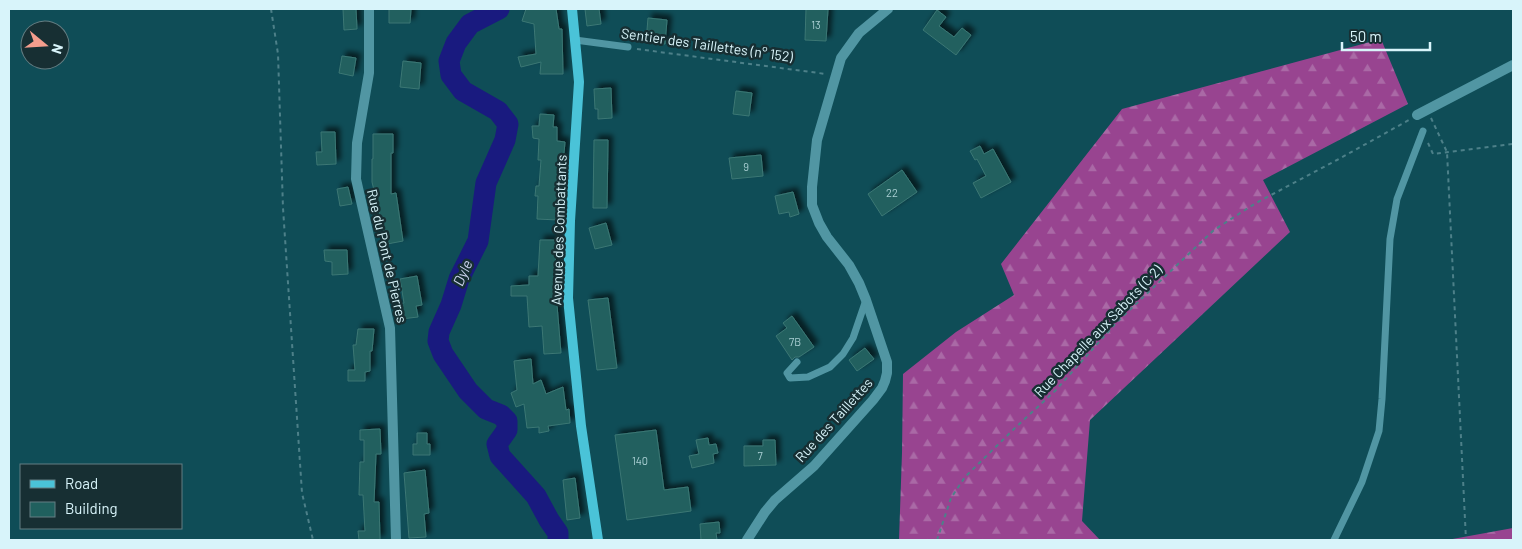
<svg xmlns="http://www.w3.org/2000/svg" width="1522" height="549" viewBox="0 0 1522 549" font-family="Barlow,sans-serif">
<defs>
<pattern id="forest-firs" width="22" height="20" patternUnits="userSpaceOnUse" patternTransform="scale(1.25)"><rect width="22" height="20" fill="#984490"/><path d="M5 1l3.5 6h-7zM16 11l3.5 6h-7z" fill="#aa69a6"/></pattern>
<filter id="shadow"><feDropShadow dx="4.5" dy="-4.5" stdDeviation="2.5" flood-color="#0009"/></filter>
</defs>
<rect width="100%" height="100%" fill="#0f4d57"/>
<path fill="url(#forest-firs)" d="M 1381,39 L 1408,104 L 1263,180 L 1290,232 L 1090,420 L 1082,521 L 1100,540 L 899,540 L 902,453 L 903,374 L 956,332 L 1014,295 L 1001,264 L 1122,109 Z
M 1513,528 L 1513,540 L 1447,540 Z"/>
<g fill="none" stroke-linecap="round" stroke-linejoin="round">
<path stroke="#191a7f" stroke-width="21" d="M 499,9 L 470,24 L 456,43 L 449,61 L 451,75 L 463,91 L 498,111 L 508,124 L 505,140 L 486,183 L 478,241 L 459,279 L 451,305 L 439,332 L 438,341 L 443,354 L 468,391 L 486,409 L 501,415 L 507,421 L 507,430 L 497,444 L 500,456 L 536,496 L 549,520 L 558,533 L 558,540"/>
</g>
<path fill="#20605e" stroke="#3c7774" filter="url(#shadow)" d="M 343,9 L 356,9 L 357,29 L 344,30 Z
M 389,9 L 411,9 L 410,23 L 389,23 Z
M 526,9 L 556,9 L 559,29 L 562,29 L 563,74 L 540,74 L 541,62 L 521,67 L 518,57 L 536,54 L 534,24 L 522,21 Z
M 585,9 L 599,9 L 601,24 L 587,26 Z
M 806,9 L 828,9 L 826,41 L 805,40 Z
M 937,10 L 946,17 L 939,26 L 954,37 L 962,28 L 971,35 L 956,55 L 923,30 Z
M 648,18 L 667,20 L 665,44 L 649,43 L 650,31 L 647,30 Z
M 342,56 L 356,58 L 353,76 L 339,73 Z
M 403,61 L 421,63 L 419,89 L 400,87 Z
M 611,88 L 612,118 L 598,119 L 598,109 L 595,109 L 594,89 Z
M 736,91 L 752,93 L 749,116 L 733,114 Z
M 540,114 L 554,115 L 553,127 L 557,127 L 557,141 L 565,142 L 558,220 L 537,219 L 538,196 L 535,196 L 536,186 L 539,186 L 541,160 L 538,160 L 539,139 L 533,138 L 532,126 L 539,126 Z
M 321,132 L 335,132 L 336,164 L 317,165 L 316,152 L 322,152 Z
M 373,134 L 393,134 L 393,153 L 391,153 L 391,194 L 396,193 L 403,241 L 387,244 L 372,182 L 372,159 L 373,159 Z
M 594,140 L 608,140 L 607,208 L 593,208 Z
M 980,146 L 984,154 L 993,149 L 1011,182 L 981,198 L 973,183 L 986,176 L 977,159 L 975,160 L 970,151 Z
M 761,155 L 763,176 L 732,179 L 729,158 Z
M 902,170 L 917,192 L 882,216 L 868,194 Z
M 348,187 L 352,204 L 340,206 L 337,189 Z
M 793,192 L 799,214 L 790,217 L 789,212 L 779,214 L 775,196 Z
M 606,223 L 612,245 L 595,249 L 589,228 Z
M 540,240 L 556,240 L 555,271 L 557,271 L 557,305 L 561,353 L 544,354 L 542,326 L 529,327 L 527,296 L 511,296 L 511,286 L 529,285 L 529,276 L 538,276 Z
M 324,250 L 347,250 L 348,274 L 332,275 L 332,262 L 325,261 Z
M 417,276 L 422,305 L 416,306 L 418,317 L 401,319 L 399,304 L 404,303 L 400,279 Z
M 608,298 L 617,368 L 597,370 L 588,300 Z
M 792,316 L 814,347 L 799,357 L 795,357 L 792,360 L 776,336 L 787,328 L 783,323 Z
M 358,329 L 374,329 L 372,351 L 370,351 L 370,371 L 365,372 L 365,381 L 348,381 L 348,370 L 355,370 L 353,345 L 356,345 Z
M 865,348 L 874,359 L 857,371 L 849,360 Z
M 531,359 L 533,384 L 541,380 L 546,394 L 563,387 L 566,410 L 569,409 L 570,423 L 548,426 L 549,431 L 539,433 L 539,427 L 527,428 L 524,404 L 516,407 L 511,393 L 517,390 L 514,361 Z
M 380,429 L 381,454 L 376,454 L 374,502 L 379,502 L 380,540 L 359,540 L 358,531 L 365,531 L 363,495 L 359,495 L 360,462 L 364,462 L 364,440 L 360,440 L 360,430 Z
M 656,430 L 664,490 L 688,487 L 691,511 L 627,520 L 615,435 Z
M 417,433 L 427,433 L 427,444 L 430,444 L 430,455 L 413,455 L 413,444 L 417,444 Z
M 708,438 L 709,445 L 716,444 L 718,453 L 713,454 L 714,463 L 692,468 L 689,456 L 699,454 L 696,440 Z
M 763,440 L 775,440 L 776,465 L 744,466 L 744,446 L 763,446 Z
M 425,470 L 429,513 L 424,514 L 426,537 L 409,538 L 404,473 Z
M 575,478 L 580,518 L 567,520 L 563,480 Z
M 719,522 L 720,533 L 716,533 L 717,540 L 701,540 L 700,524 Z"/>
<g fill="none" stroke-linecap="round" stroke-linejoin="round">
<path stroke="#4d8089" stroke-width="2" stroke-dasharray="4 4" stroke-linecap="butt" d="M 271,9 L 278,54 L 283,208 L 302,493 L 313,540
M 637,49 L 826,74
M 1431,118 L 1447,152 L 1466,540
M 1428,143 L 1433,154 L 1513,144
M 937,540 L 951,498 L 965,477 L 1016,427 L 1055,391 L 1117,322 L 1214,230 L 1256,203 L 1337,160 L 1409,120"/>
<path stroke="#5196a3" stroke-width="7" d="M 575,40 L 628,47
M 797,362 L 787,373 L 790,378 L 808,377 L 830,367 L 843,354 L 853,338 L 866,300
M 1334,540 L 1362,482 L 1379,431 L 1382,399 L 1390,239 L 1397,199 L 1423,131"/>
<path stroke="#5196a3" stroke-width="10" d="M 369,9 L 369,73 L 357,143 L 356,179 L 390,328 L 396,540
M 1417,115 L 1513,65
M 747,540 L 765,512 L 775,500 L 814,466 L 873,400 L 882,388 L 885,381 L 887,373 L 887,362 L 866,300 L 859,283 L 849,265 L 827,237 L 819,223 L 812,205 L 812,187 L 817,140 L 841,58 L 859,33 L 888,9"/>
<path stroke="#4ac3d8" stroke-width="10" d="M 572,9 L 579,82 L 570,221 L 568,298 L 581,426 L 598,540"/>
</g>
<g text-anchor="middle" stroke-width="5" stroke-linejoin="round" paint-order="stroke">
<g font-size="11" fill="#aacfd3">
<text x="816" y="29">13</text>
<text x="746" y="171">9</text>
<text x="892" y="197">22</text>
<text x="795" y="346">7B</text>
<text x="760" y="460">7</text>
<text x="640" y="465">140</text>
</g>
<g font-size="14" fill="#d8f4fa" stroke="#172f33">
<text transform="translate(707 45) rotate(8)" y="5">Sentier des Taillettes (n° 152)</text>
<text transform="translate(559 230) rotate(-88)" y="5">Avenue des Combattants</text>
<text transform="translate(387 256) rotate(77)" y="5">Rue du Pont de Pierres</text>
<text transform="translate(1098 331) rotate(-46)" y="5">Rue Chapelle aux Sabots (C 2)</text>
<text transform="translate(834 420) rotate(-48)" y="5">Rue des Taillettes</text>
</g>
<g font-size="15" font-style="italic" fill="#ccd4ef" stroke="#172f33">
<text transform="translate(463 273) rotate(-66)" y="5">Dyle</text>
</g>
</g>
<rect width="1522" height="549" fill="none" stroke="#d8f4fa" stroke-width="20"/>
<rect x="20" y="464" width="162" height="65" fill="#172f33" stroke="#647e83"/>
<rect x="30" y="480" width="25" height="8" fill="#4ac3d8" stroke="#647e83"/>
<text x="65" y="489" font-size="15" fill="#d8f4fa">Road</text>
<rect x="30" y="502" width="25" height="15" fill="#20605e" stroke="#647e83"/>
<text x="65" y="514" font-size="15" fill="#d8f4fa">Building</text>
<g transform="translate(45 45) rotate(108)"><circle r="24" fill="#172f33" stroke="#647e83"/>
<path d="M0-4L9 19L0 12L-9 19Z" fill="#f49d8d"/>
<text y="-8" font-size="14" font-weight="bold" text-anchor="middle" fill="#d8f4fa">N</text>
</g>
<path d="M1342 42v8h88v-8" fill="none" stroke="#d8f4fa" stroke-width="2.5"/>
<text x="1350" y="42" font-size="15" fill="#d8f4fa" stroke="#172f33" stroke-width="4" paint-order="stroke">50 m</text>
</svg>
